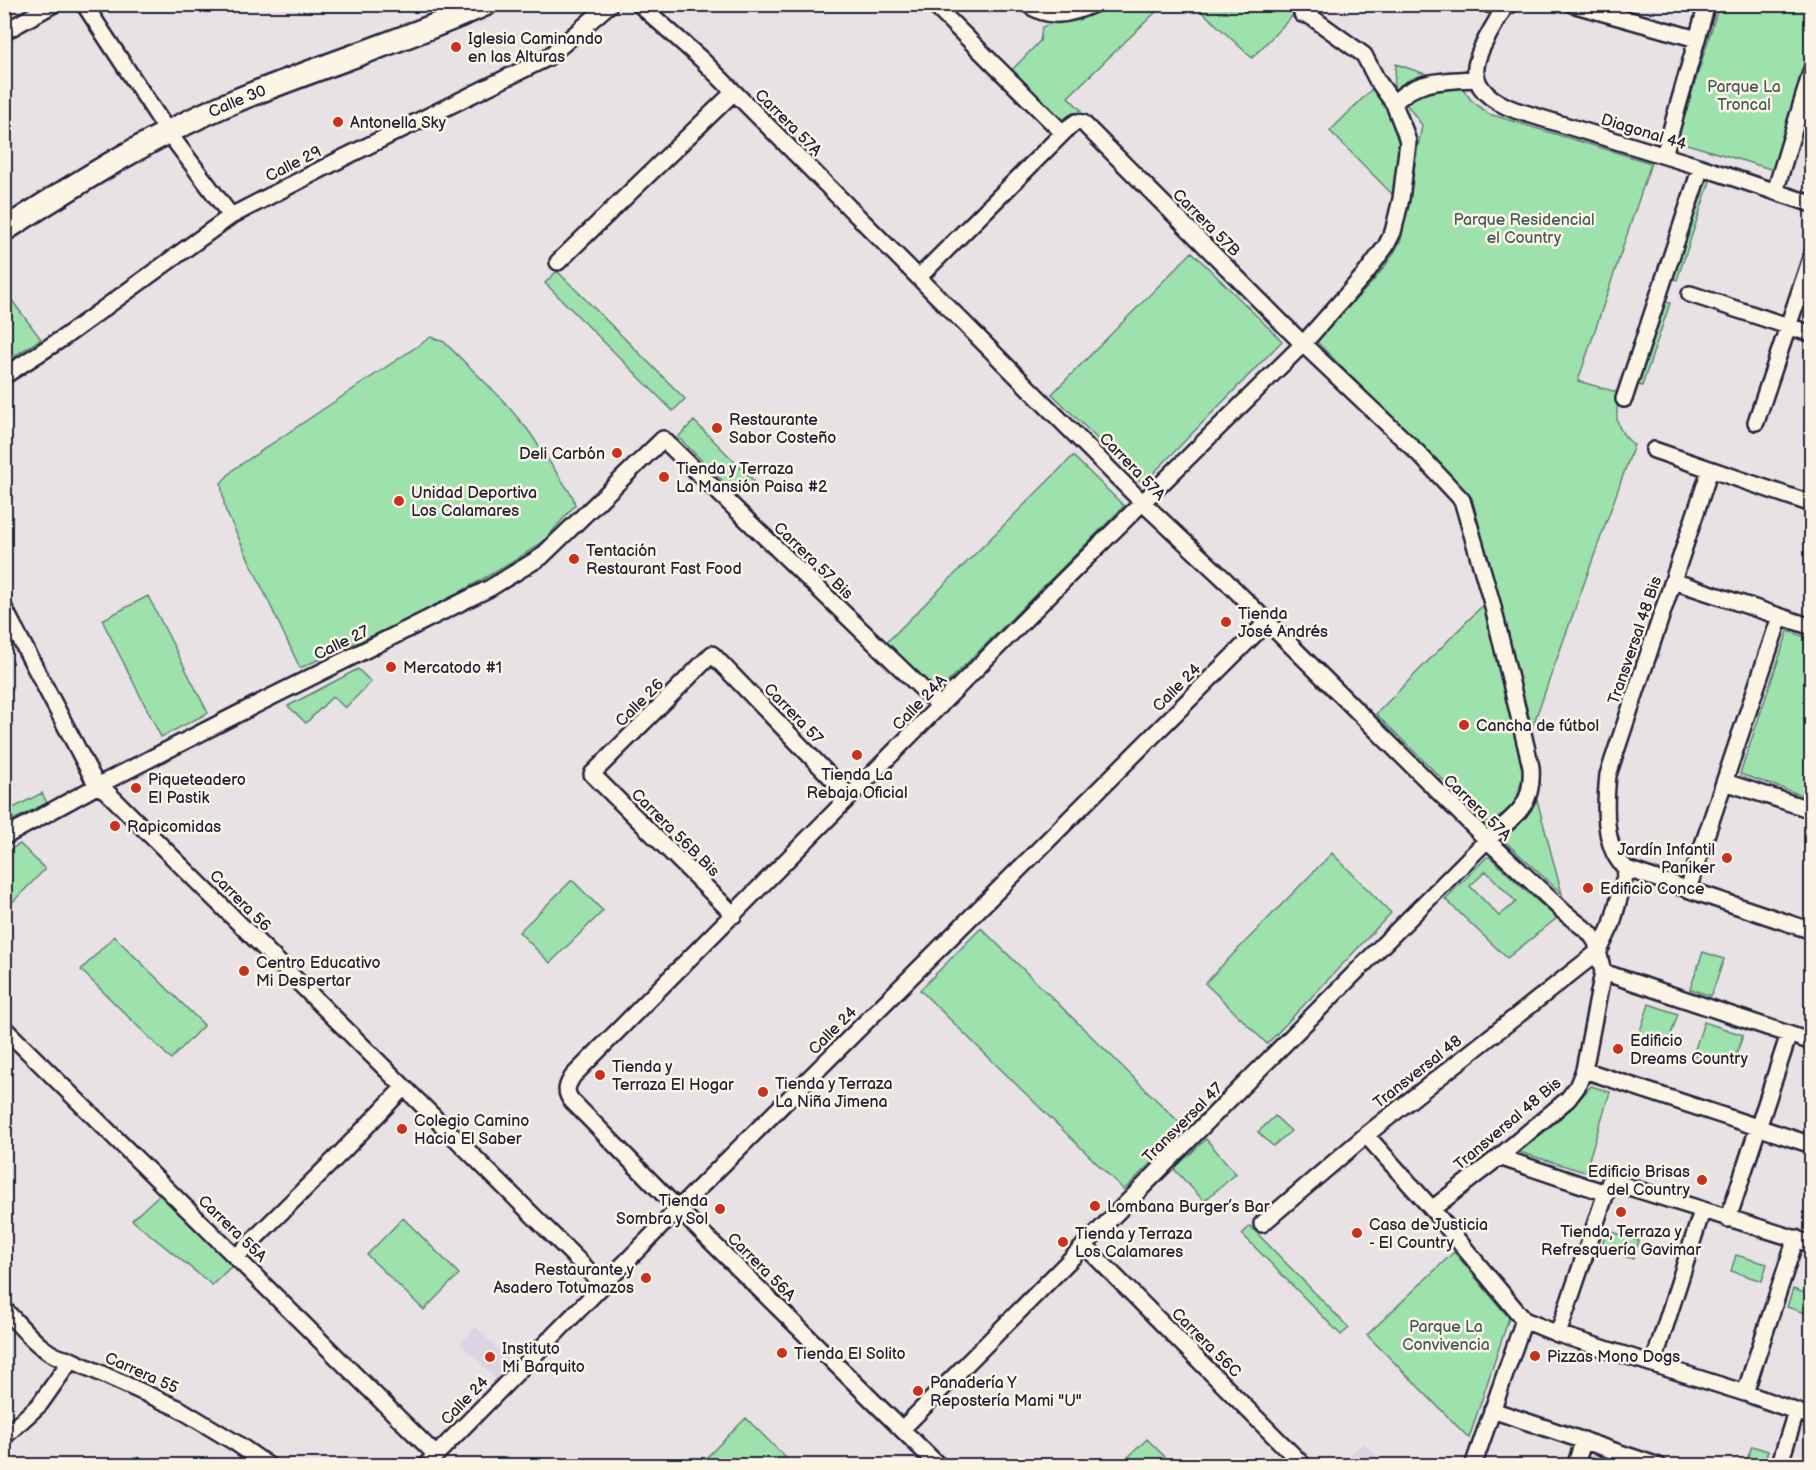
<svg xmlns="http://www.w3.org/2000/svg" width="1816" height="1470" viewBox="0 0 1816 1470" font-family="'Balsamiq Sans',sans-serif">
<rect width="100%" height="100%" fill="#e9e2e5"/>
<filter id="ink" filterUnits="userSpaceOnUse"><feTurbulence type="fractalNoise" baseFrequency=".0167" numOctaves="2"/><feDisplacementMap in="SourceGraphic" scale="12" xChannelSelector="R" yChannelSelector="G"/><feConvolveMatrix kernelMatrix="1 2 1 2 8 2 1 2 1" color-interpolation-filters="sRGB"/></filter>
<g filter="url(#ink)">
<path fill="#dcd4e5" d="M 476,1327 L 513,1364 L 497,1380 L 460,1343 Z
M 1363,1443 L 1386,1465 L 1339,1465 L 1345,1460 Z"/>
<path fill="#9de2ad" stroke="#608274" stroke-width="1.5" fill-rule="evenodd" d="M 1101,5 L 1163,5 L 1068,97 L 1081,110 L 1064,125 L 1011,71 L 1040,41 L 1042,27 Z
M 1195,5 L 1273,5 L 1296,12 L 1252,58 Z
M 1719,5 L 1811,5 L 1811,48 L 1774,170 L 1677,141 Z
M 1396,64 L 1461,86 L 1471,100 L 1489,114 L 1651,163 L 1578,381 L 1620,393 C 1614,415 1615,430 1634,445 L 1532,728 L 1472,498 L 1315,340 C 1345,309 1382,279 1401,240 L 1422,125 L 1394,88 Z
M 1375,86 L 1395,121 L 1402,139 L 1394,196 L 1330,131 Z
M 1703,179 L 1710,181 L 1677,280 L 1670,277 Z
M 1192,252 L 1282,341 L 1143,484 L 1052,394 Z
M 557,271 L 685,399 L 673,411 L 545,283 Z
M 4,290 L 41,339 L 5,362 L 4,362 Z
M 1663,301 L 1670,303 L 1642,386 L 1636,384 Z
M 431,337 L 444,342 L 500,397 L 528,430 L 573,497 L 575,505 L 543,542 L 511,563 L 425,612 L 300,668 L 225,509 L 221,483 L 234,469 Z
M 694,421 L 754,481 L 738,496 L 678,437 Z
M 1073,456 L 1124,506 L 936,694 L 886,643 Z
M 148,596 L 208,713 L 161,737 L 102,620 Z
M 1486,602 L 1525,764 L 1516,804 L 1492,828 L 1376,714 Z
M 1788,631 L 1811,639 L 1811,798 L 1740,774 Z
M 358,669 L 371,682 L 345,708 L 333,696 L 306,723 L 288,706 Z
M 42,793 L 47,803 L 9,822 L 5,812 Z
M 1537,800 L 1562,894 L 1499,836 Z
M 20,844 L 45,869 L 5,910 L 5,852 Z
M 1332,853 L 1391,913 L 1267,1044 L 1205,983 Z
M 1487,857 L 1490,857 L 1528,893 L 1557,918 L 1507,958 L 1445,899 ZM 1486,871 L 1516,902 L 1499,916 L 1470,886 Z
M 572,880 L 603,911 L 550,963 L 519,932 Z
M 981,928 L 1185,1128 L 1124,1190 L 920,990 Z
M 114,936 L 204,1025 L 171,1059 L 81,970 Z
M 1703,952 L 1724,959 L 1711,996 L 1690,989 Z
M 1649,1004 L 1678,1014 L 1667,1046 L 1638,1037 Z
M 1704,1022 L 1743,1035 L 1732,1067 L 1693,1055 Z
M 1591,1086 L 1610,1092 L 1585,1172 L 1519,1152 C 1545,1132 1570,1112 1591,1086 Z
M 1275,1116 L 1291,1131 L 1273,1146 L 1258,1132 Z
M 1206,1139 L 1236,1174 L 1204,1201 L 1174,1169 Z
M 162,1192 L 236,1262 L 212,1285 L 132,1220 Z
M 403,1218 L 459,1274 L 424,1310 L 367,1255 Z
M 1250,1226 L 1349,1328 L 1341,1335 L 1242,1234 Z
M 1607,1230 L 1639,1241 L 1633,1259 L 1601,1248 Z
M 1454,1252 L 1509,1318 L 1469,1438 L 1367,1335 Z
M 1736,1255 L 1767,1264 L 1762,1281 L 1731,1271 Z
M 1793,1289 L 1811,1295 L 1811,1315 L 1787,1307 Z
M 746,1418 L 793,1465 L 708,1465 L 703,1461 Z
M 1147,1439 L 1173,1465 L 1120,1465 Z
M 1752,1446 L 1768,1451 L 1763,1465 L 1745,1465 Z"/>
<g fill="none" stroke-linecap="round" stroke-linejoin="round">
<defs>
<path id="minor" d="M 84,4 L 168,132 L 231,216
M 639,4 L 701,59 L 734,92 L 1143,503 L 1223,578 L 1487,840 L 1565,913 L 1590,933 L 1596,942 L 1603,972 L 1584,1070 L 1577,1087 L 1568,1099 L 1499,1157 L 1432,1209
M 933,4 L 1063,133
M 1027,4 C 1049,20 1070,15 1094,4
M 1488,4 L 1504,8
M 1511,4 L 1504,8 C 1480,51 1450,85 1515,110 L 1701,167 L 1812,204
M 1572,4 L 1697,39
M 4,32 L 54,4
M 1394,104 C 1412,80 1448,80 1476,79
M 1664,155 L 1707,4
M 1775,192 L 1812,69
M 558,262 L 734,92
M 1690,294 L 1812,334
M 4,376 L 63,338 L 231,216 L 341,159 L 547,58 L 610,4
M 1624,399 L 1701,167
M 1756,422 L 1812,255
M 1654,450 L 1812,504
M 1673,581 L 1812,627
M 4,608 L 97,786 L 106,791 L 603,1285
M 1725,782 L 1812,810
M 4,837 L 97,786 L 271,697 L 490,588 L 541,557 L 663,439 L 940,706
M 1627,869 L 1812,931
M 1688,889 L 1780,617
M 734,915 L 592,774 L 712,654 L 850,797
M 1603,972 L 1812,1042
M 4,1028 L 436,1455
M 1584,1070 L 1812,1145
M 1366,1135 L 1432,1209 L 1524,1320 L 1558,1334 L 1745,1393 L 1812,1417
M 1499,1157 L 1606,1193
M 1728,1219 L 1789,1034
M 1262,1224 L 1366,1135 L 1599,951 L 1612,924 L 1627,869 C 1602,850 1605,803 1608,775 L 1710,470
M 1084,1245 L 1304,1466
M 237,1256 L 342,1152 L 404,1087
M 4,1309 C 23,1328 44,1358 71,1360 L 178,1408 L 236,1443 L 269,1466
M 1558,1334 L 1610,1181 L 1812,1244
M 1653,1364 L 1702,1211
M 1745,1393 L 1796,1238
M 1492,1410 L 1659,1466
M 902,1429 L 1487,840 C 1514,816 1534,807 1531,767 L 1492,603 L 1462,500 L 1419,454 L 1303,344 L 1083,123 L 1076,122 L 1069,127 L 919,277
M 4,1437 L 40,1404 L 71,1360
M 425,1466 L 678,1209 L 1267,622
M 939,1466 L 678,1209 L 572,1101 C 564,1092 567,1085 573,1076 L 1065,579 L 1303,344 L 1366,273 L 1386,246 L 1393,232 L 1401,199 L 1408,142 L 1405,132 L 1394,104 L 1377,80 L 1364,55 L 1310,16 L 1302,14
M 1473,1466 L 1524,1320
M 1575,1466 L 1584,1440
M 1779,1466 L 1796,1412"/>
<g id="secondary">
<path id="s1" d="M 4,230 C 78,183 154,134 235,101 C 317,67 404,41 486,4"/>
</g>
</defs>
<use href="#minor" stroke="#22223b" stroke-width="20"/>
<use href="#secondary" stroke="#22223b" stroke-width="27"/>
<use href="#minor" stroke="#fcf5e5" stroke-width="15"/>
<use href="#secondary" stroke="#fcf5e5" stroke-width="22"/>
</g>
</g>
<g fill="#c8321e" stroke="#fcf5e5" stroke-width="2">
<circle cx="456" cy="47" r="6"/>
<circle cx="338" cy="122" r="6"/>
<circle cx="717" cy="428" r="6"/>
<circle cx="617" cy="453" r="6"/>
<circle cx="664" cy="477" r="6"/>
<circle cx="399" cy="501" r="6"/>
<circle cx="574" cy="559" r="6"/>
<circle cx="1226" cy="622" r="6"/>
<circle cx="391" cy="667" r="6"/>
<circle cx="1464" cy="725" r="6"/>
<circle cx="857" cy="755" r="6"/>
<circle cx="136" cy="788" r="6"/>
<circle cx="115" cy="826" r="6"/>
<circle cx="1727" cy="858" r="6"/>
<circle cx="1588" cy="888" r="6"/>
<circle cx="244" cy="971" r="6"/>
<circle cx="1618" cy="1049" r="6"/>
<circle cx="600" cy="1075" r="6"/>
<circle cx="763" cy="1092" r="6"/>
<circle cx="402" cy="1129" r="6"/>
<circle cx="1702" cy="1180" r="6"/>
<circle cx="1095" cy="1206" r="6"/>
<circle cx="720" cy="1209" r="6"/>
<circle cx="1621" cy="1212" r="6"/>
<circle cx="1357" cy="1233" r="6"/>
<circle cx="1063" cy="1242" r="6"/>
<circle cx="646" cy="1278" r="6"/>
<circle cx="782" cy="1353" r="6"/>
<circle cx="1535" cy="1356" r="6"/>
<circle cx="490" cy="1357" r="6"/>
<circle cx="918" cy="1391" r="6"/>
</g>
<g text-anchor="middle" stroke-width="5" stroke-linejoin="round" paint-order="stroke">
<g font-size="16" fill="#22223b" stroke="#fcf5e5" text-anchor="start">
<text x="468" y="44">Iglesia Caminando<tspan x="468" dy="18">en las Alturas</tspan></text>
<text x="350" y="128">Antonella Sky</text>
<text x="729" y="425">Restaurante<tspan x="729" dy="18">Sabor Costeño</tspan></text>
<text x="605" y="459" text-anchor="end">Deli Carbón</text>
<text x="676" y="474">Tienda y Terraza<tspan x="676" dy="18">La Mansión Paisa #2</tspan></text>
<text x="411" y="498">Unidad Deportiva<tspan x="411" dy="18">Los Calamares</tspan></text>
<text x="586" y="556">Tentación<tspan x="586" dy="18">Restaurant Fast Food</tspan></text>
<text x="1238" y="619">Tienda<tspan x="1238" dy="18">José Andrés</tspan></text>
<text x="403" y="673">Mercatodo #1</text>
<text x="1476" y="731">Cancha de fútbol</text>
<text x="857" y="780" text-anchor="middle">Tienda La<tspan x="857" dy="18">Rebaja Oficial</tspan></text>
<text x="148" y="785">Piqueteadero<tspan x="148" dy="18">El Pastik</tspan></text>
<text x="127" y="832">Rapicomidas</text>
<text x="1715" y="855" text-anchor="end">Jardín Infantil<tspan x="1715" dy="18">Paniker</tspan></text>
<text x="1600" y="894">Edificio Conce</text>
<text x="256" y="968">Centro Educativo<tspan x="256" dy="18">Mi Despertar</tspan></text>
<text x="1630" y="1046">Edificio<tspan x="1630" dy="18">Dreams Country</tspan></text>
<text x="612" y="1072">Tienda y<tspan x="612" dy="18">Terraza El Hogar</tspan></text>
<text x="775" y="1089">Tienda y Terraza<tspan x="775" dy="18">La Niña Jimena</tspan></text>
<text x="414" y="1126">Colegio Camino<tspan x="414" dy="18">Hacia El Saber</tspan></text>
<text x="1690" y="1177" text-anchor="end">Edificio Brisas<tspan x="1690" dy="18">del Country</tspan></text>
<text x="708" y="1206" text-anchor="end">Tienda<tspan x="708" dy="18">Sombra y Sol</tspan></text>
<text x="1107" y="1212">Lombana Burger’s Bar</text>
<text x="1369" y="1230">Casa de Justicia<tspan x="1369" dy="18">- El Country</tspan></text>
<text x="1621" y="1237" text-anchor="middle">Tienda, Terraza y<tspan x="1621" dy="18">Refresquería Gavimar</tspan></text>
<text x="1075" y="1239">Tienda y Terraza<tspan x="1075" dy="18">Los Calamares</tspan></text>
<text x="634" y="1275" text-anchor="end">Restaurante y<tspan x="634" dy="18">Asadero Totumazos</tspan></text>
<text x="502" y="1354">Instituto<tspan x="502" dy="18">Mi Barquito</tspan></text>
<text x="794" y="1359">Tienda El Solito</text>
<text x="1547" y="1362">Pizzas Mono Dogs</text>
<text x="930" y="1388">Panadería Y<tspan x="930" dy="18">Repostería Mami "U"</tspan></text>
</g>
<g font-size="16" fill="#475c5d" stroke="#fcf5e5">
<text x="1744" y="92">Parque La<tspan x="1744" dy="18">Troncal</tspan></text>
<text x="1524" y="225">Parque Residencial<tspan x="1524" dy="18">el Country</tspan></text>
<text x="1446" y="1332">Parque La<tspan x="1446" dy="18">Convivencia</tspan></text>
</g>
<g font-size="16" fill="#22223b" stroke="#fcf5e5">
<text dy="6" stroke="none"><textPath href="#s1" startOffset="267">Calle 30</textPath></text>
<text transform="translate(789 122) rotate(45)" y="6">Carrera 57A</text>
<text transform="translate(1644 131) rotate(17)" y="6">Diagonal 44</text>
<text transform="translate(293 163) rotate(-27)" y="6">Calle 29</text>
<text transform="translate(1207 222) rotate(45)" y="6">Carrera 57B</text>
<text transform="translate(1133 466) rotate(46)" y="6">Carrera 57A</text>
<text transform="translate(814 560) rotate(44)" y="6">Carrera 57 Bis</text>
<text transform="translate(1634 640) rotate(-71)" y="6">Transversal 48 Bis</text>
<text transform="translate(341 642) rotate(-26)" y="6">Calle 27</text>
<text transform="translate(1176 687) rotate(-45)" y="6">Calle 24</text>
<text transform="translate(639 702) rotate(-45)" y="6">Calle 26</text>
<text transform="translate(919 702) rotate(-46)" y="6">Calle 24A</text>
<text transform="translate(794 713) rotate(46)" y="6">Carrera 57</text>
<text transform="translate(1478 807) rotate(44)" y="6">Carrera 57A</text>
<text transform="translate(676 832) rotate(45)" y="6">Carrera 56B Bis</text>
<text transform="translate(241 900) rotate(45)" y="6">Carrera 56</text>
<text transform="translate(832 1030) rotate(-45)" y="6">Calle 24</text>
<text transform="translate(1417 1071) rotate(-38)" y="6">Transversal 48</text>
<text transform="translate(1182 1122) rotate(-45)" y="6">Transversal 47</text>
<text transform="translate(1507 1123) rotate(-40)" y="6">Transversal 48 Bis</text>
<text transform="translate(233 1228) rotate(44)" y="6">Carrera 55A</text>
<text transform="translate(762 1266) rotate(45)" y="6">Carrera 56A</text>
<text transform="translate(1207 1342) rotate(45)" y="6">Carrera 56C</text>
<text transform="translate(142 1372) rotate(24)" y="6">Carrera 55</text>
<text transform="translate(464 1400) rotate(-46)" y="6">Calle 24</text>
</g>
</g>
<rect width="1816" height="1470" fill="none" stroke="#fcf5e5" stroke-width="24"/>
<rect x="12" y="12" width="1792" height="1446" fill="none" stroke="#22223b" stroke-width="2" filter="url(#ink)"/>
</svg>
